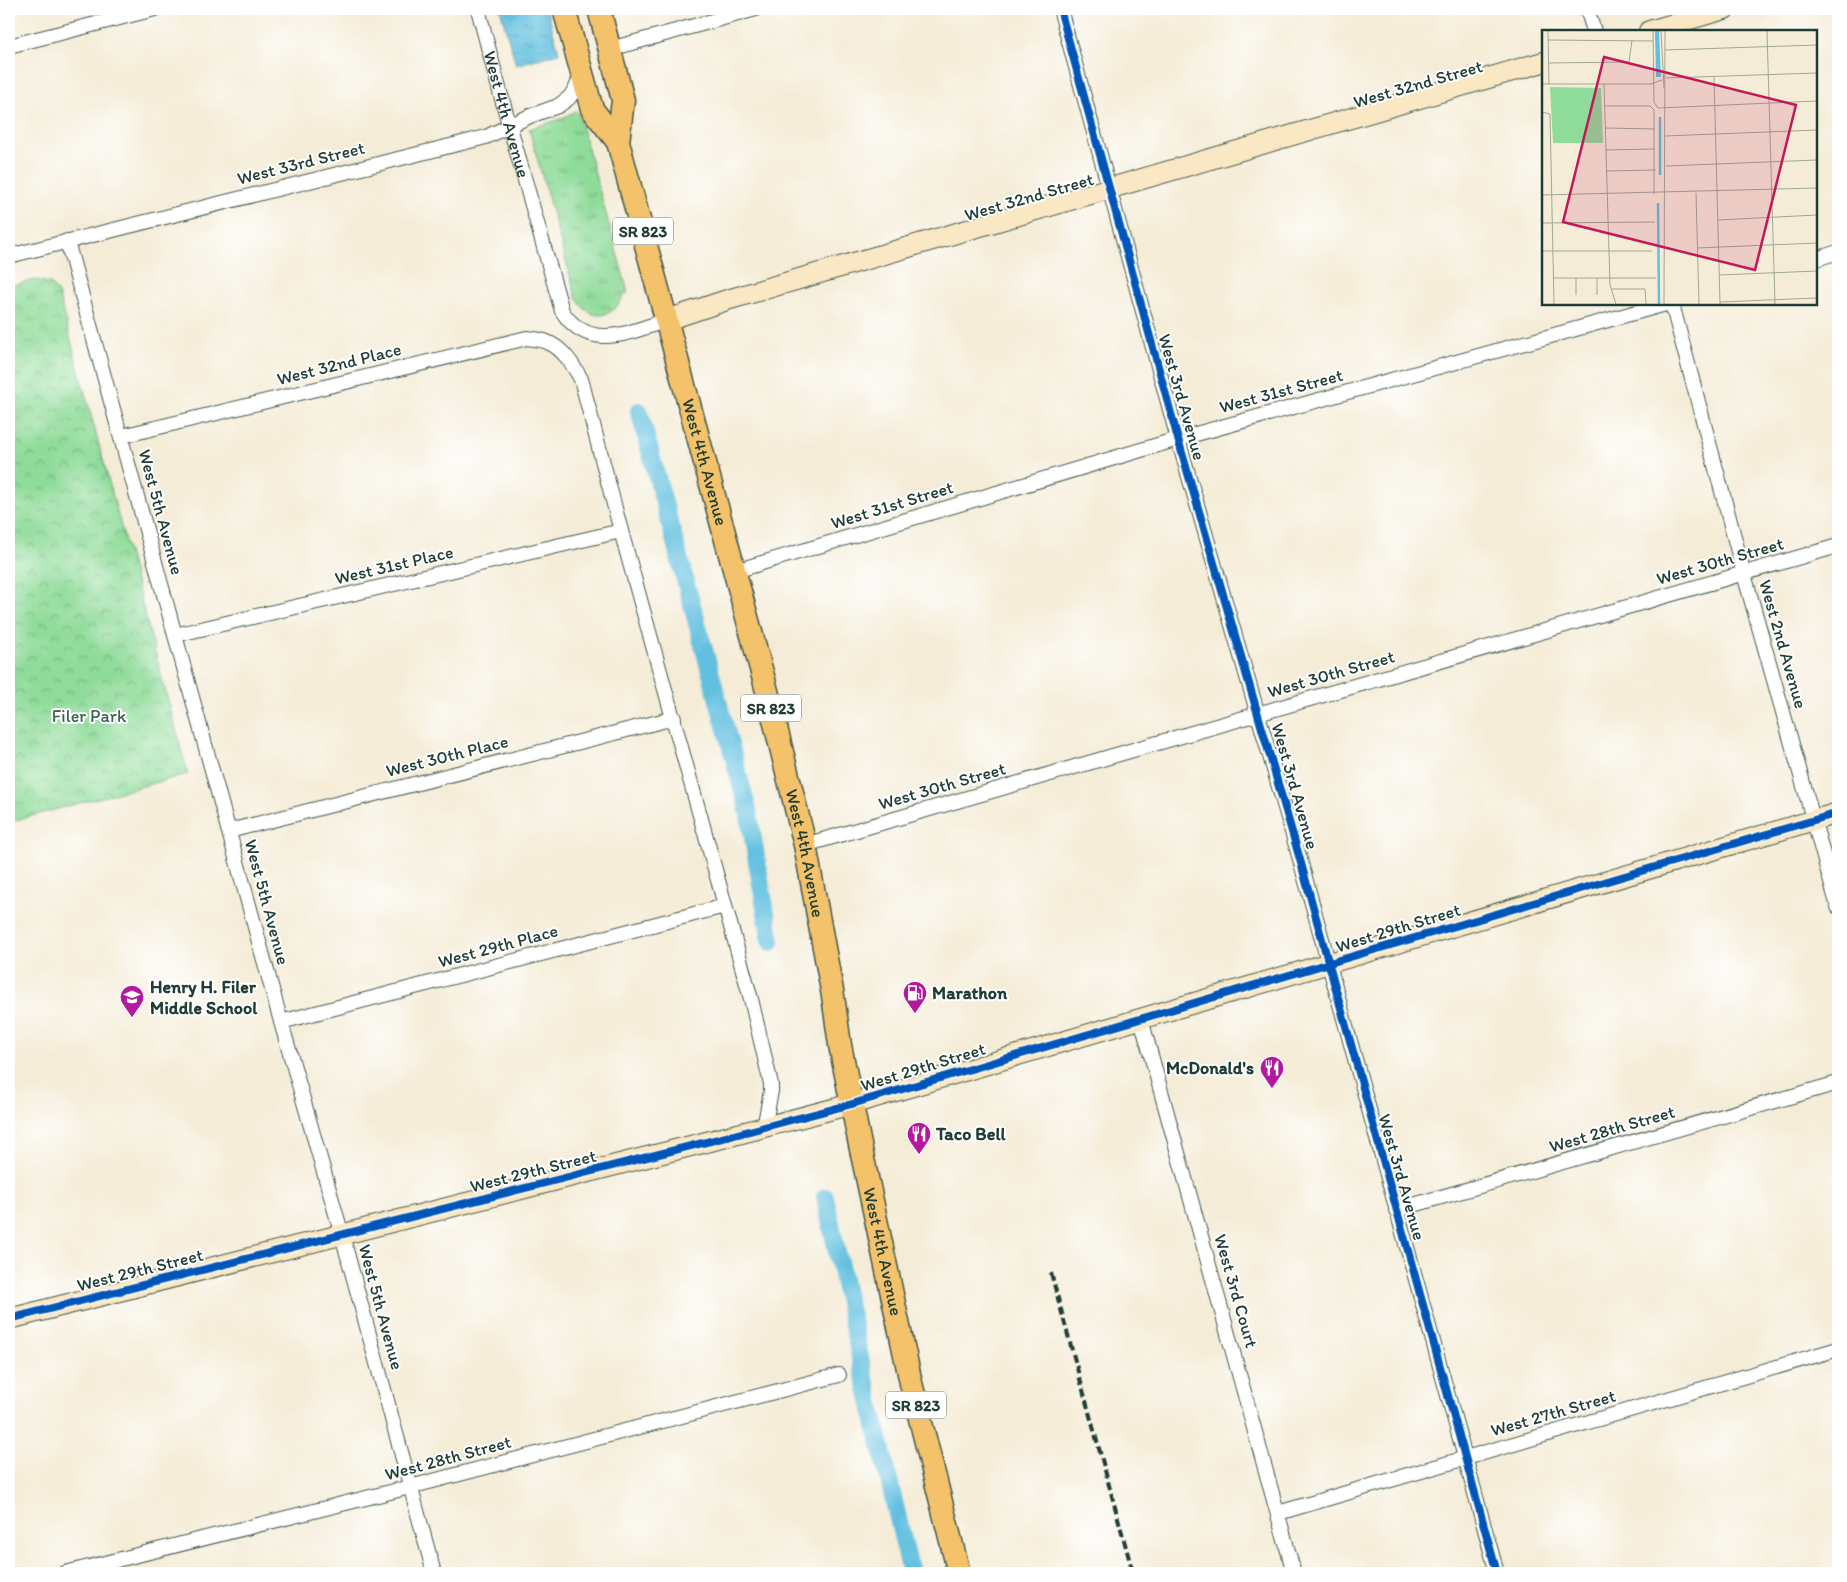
<svg xmlns="http://www.w3.org/2000/svg" width="1847" height="1582" viewBox="0 0 1847 1582" font-family="Itim,sans-serif">
<defs>
<pattern id="grass-tufts" width="24" height="20" patternUnits="userSpaceOnUse" patternTransform="scale(1.25)"><rect width="24" height="20" fill="#8fdb99"/><path d="M3 7l-1-3M5 7V3M7 7l1-3M15 17l-1-3M17 17v-4M19 17l1-3" fill="none" stroke="#74b37e"/></pattern>
<pattern id="park-crowns" width="20" height="18" patternUnits="userSpaceOnUse" patternTransform="scale(1.25)"><rect width="20" height="18" fill="#8fdb99"/><path d="M2 6a3 3 0 1 1 6 0M12 15a3 3 0 1 1 6 0" fill="none" stroke="#74b37e"/></pattern>
<pattern id="water-ripples" width="26" height="14" patternUnits="userSpaceOnUse" patternTransform="scale(1.25)"><rect width="26" height="14" fill="#61c0df"/><path d="M2 4q2-2 4 0t4 0M15 11q2-2 4 0t4 0" fill="none" stroke="#4f9db6"/></pattern>
</defs>
<rect width="100%" height="100%" fill="#fff"/>
<filter id="ink" filterUnits="userSpaceOnUse"><feTurbulence type="fractalNoise" baseFrequency=".02" numOctaves="2"/><feDisplacementMap in="SourceGraphic" scale="10" xChannelSelector="R" yChannelSelector="G"/><feConvolveMatrix kernelMatrix="1 2 1 2 8 2 1 2 1" color-interpolation-filters="sRGB"/></filter>
<filter id="wash" filterUnits="userSpaceOnUse"><feTurbulence type="fractalNoise" baseFrequency=".0096" numOctaves="4" result="noise"/><feDisplacementMap in="SourceGraphic" scale="20" xChannelSelector="R" yChannelSelector="G"/><feGaussianBlur stdDeviation="1.12" result="paint"/><feColorMatrix in="noise" values="0 0 0 0 0 0 0 0 0 0 0 0 0 0 0 0 0 1.4 0 .05"/><feComposite in="paint" operator="in"/></filter>
<g filter="url(#wash)">
<rect width="100%" height="100%" fill="#f5ecd7"/>
<path fill="url(#grass-tufts)" stroke="#578c66" d="M 576,111 L 578,113 L 627,289 L 627,294 L 624,294 C 614,320 589,323 576,297 L 529,129 L 560,119 Z"/>
<path fill="url(#park-crowns)" stroke="#578c66" d="M 35,280 L 50,283 L 58,293 L 188,774 L 9,822 L 9,286 Z"/>
<path fill="url(#water-ripples)" stroke="#407e8a" d="M 500,9 L 547,9 L 559,53 L 516,65 Z"/>
<g fill="none" stroke-linecap="round" stroke-linejoin="round">
<path stroke="#61c0df" stroke-width="18" d="M 639,411 L 748,810 L 771,942
M 825,1197 L 863,1371 L 911,1573"/>
</g>
</g>
<g filter="url(#ink)">
<g fill="none" stroke-linecap="round" stroke-linejoin="round">
<defs>
<g id="street">
<path id="s1" d="M 478,9 L 500,92 L 562,311 C 589,353 630,332 667,320"/>
<path d="M 1060,9 L 1178,439 L 1299,856 L 1497,1573"/>
<path d="M 1587,9 L 1594,31"/>
<path d="M 9,46 L 155,9"/>
<path d="M 610,49 L 756,9"/>
<path d="M 67,241 L 281,1022 L 342,1235 L 434,1573"/>
<path d="M 9,256 L 486,137 L 530,116 L 558,106 L 569,98 L 576,88 L 582,74"/>
<path d="M 1816,259 L 1838,252"/>
<path d="M 1672,304 L 1744,574 L 1838,907"/>
<path d="M 122,436 L 527,338 C 533,339 541,339 547,342 C 563,348 573,365 581,379 L 621,531 L 751,999 L 771,1084 L 771,1091 L 764,1128"/>
<path d="M 735,571 L 1178,439 L 1666,304"/>
<path d="M 175,635 L 621,531"/>
<path d="M 229,831 L 674,718"/>
<path d="M 805,845 L 1838,546"/>
<path d="M 1141,1019 L 1294,1573"/>
<path d="M 281,1022 L 725,906"/>
<path d="M 1396,1210 L 1838,1083"/>
<path d="M 1278,1513 L 1838,1349"/>
<path d="M 65,1573 L 410,1487 L 839,1375"/>
</g>
<path id="secondary" d="M 1649,31 L 1725,9
M 667,320 L 727,300 L 1543,62
M 9,1319 L 734,1135 L 852,1104 L 1838,813"/>
<g id="primary">
<path d="M 564,9 L 592,109 L 618,142"/>
<path id="s2" d="M 599,9 L 623,100 L 618,142 L 767,691 L 805,845 L 833,996 L 840,1045 L 859,1140 L 911,1383 L 959,1573"/>
</g>
</defs>
<use href="#street" stroke="#3f574c" stroke-width="16"/>
<use href="#secondary" stroke="#3f574c" stroke-width="22"/>
<use href="#primary" stroke="#3f574c" stroke-width="25"/>
<use href="#street" stroke="#fff" stroke-width="14"/>
<use href="#secondary" stroke="#fae7c3" stroke-width="20"/>
<use href="#primary" stroke="#f3c26a" stroke-width="22"/>
<path stroke="#1f3d34" stroke-width="4" stroke-dasharray="8 4" stroke-linecap="butt" d="M 1051,1273 L 1133,1573"/>
<defs>
<path id="cycleway" d="M 1060,9 L 1178,439 L 1299,856 L 1497,1573
M 9,1319 L 734,1135 L 852,1104 L 1838,813"/>
</defs>
<use href="#cycleway" stroke="#fff" stroke-width="11"/>
<use href="#cycleway" stroke="#0057b8" stroke-width="8"/>
</g>
</g>
<defs>
<symbol id="fuel-pin" viewBox="-11 -11 22 30"><path d="M0 17L-7.5 6A9.5 9.5 0 1 1 7.5 6Z" fill="#b5179e" stroke="#fff"/><path d="M-5.5-6h7V0h2V4h1.3V-2.5L3-4.5l.8-.8L6-3V5H2.5V1h-1V6h-7ZM-4.2-4.7v3.2H.2V-4.7Z" fill="#fff"/></symbol>
<symbol id="school-pin" viewBox="-11 -11 22 30"><path d="M0 17L-7.5 6A9.5 9.5 0 1 1 7.5 6Z" fill="#b5179e" stroke="#fff"/><path d="M0-5L7-2L0 1L-7-2ZM-4 1L0 2.5L4 1V4Q0 6-4 4Z" fill="#fff"/></symbol>
<symbol id="restaurant-pin" viewBox="-11 -11 22 30"><path d="M0 17L-7.5 6A9.5 9.5 0 1 1 7.5 6Z" fill="#b5179e" stroke="#fff"/><path d="M-5-6h1v4h1v-4h1v4h1v-4h1v5L-1.5 .5V6h-2V.5L-5-1ZM5-6V6H3V1.5H1.5Q1.5-4 5-6Z" fill="#fff"/></symbol>
</defs>
<g fill-rule="evenodd">
<use href="#fuel-pin" x="901" y="979" width="28" height="38"/>
<use href="#school-pin" x="118" y="983" width="28" height="38"/>
<use href="#restaurant-pin" x="1258" y="1054" width="28" height="38"/>
<use href="#restaurant-pin" x="905" y="1120" width="28" height="38"/>
</g>
<g text-anchor="middle" stroke-width="4" stroke-linejoin="round" paint-order="stroke">
<g fill="#fff" stroke="#627771" stroke-width="1">
<rect x="613" y="217.5" width="60" height="27" rx="4"/>
<rect x="741" y="694.5" width="60" height="27" rx="4"/>
<rect x="886" y="1391.5" width="60" height="27" rx="4"/>
</g>
<g font-size="16" font-weight="bold" fill="#1f3d34">
<text x="643" y="237">SR 823</text>
<text x="771" y="714">SR 823</text>
<text x="916" y="1411">SR 823</text>
</g>
<g font-size="18" fill="#1f3d34" stroke="#fff">
<text transform="translate(1418 84) rotate(-16)" y="6">West 32nd Street</text>
<text dy="6" stroke="none"><textPath href="#s1" startOffset="109">West 4th Avenue</textPath></text>
<text transform="translate(301 163) rotate(-14)" y="6">West 33rd Street</text>
<text transform="translate(1029 197) rotate(-16)" y="6">West 32nd Street</text>
<text transform="translate(339 364) rotate(-14)" y="6">West 32nd Place</text>
<text transform="translate(1281 391) rotate(-15)" y="6">West 31st Street</text>
<text transform="translate(1182 397) rotate(74)" y="6">West 3rd Avenue</text>
<text dy="6" stroke="none"><textPath href="#s2" startOffset="468">West 4th Avenue</textPath></text>
<text transform="translate(892 505) rotate(-17)" y="6">West 31st Street</text>
<text transform="translate(161 512) rotate(75)" y="6">West 5th Avenue</text>
<text transform="translate(1720 561) rotate(-16)" y="6">West 30th Street</text>
<text transform="translate(394 565) rotate(-13)" y="6">West 31st Place</text>
<text transform="translate(1783 644) rotate(74)" y="6">West 2nd Avenue</text>
<text transform="translate(1331 674) rotate(-16)" y="6">West 30th Street</text>
<text transform="translate(447 756) rotate(-14)" y="6">West 30th Place</text>
<text transform="translate(942 786) rotate(-16)" y="6">West 30th Street</text>
<text transform="translate(1295 786) rotate(74)" y="6">West 3rd Avenue</text>
<text dy="6" stroke="none"><textPath href="#s2" startOffset="872">West 4th Avenue</textPath></text>
<text transform="translate(267 902) rotate(75)" y="6">West 5th Avenue</text>
<text transform="translate(1398 928) rotate(-17)" y="6">West 29th Street</text>
<text transform="translate(498 946) rotate(-15)" y="6">West 29th Place</text>
<text transform="translate(923 1067) rotate(-17)" y="6">West 29th Street</text>
<text transform="translate(1612 1129) rotate(-16)" y="6">West 28th Street</text>
<text transform="translate(533 1171) rotate(-14)" y="6">West 29th Street</text>
<text transform="translate(1402 1177) rotate(74)" y="6">West 3rd Avenue</text>
<text dy="6" stroke="none"><textPath href="#s2" startOffset="1278">West 4th Avenue</textPath></text>
<text transform="translate(140 1270) rotate(-14)" y="6">West 29th Street</text>
<text transform="translate(1236 1291) rotate(74)" y="6">West 3rd Court</text>
<text transform="translate(381 1307) rotate(75)" y="6">West 5th Avenue</text>
<text transform="translate(1553 1413) rotate(-16)" y="6">West 27th Street</text>
<text transform="translate(448 1458) rotate(-15)" y="6">West 28th Street</text>
</g>
<g font-size="18" fill="#3b644d" stroke="#fff">
<text x="89" y="722">Filer Park</text>
</g>
<g font-size="18" font-weight="bold" fill="#1f3d34" stroke="#fff" text-anchor="start">
<text x="150" y="993">Henry H. Filer<tspan x="150" dy="21">Middle School</tspan></text>
<text x="932" y="999">Marathon</text>
<text x="1254" y="1074" text-anchor="end">McDonald's</text>
<text x="936" y="1140">Taco Bell</text>
</g>
</g>
<g transform="translate(1542 30)">
<rect width="275" height="275" fill="#f5ecd7"/>
<path d="M 8,57 L 59,58 L 61,113 L 11,113 Z" fill="#8fdb99"/>
<path d="M 113,1 L 117,1 L 119,47 L 114,47 Z" fill="#61c0df"/>
<path fill="none" stroke="#61c0df" stroke-width="2.5" d="M 118,87 L 118,145M 116,173 L 117,274"/>
<path fill="none" stroke="#9fa696" stroke-width="1" d="M 6,1 L 7,54M 111,1 L 112,72 L 116,78 L 275,71M 119,1 L 122,58M 225,1 L 233,274M 6,10 L 111,11M 123,20 L 275,15M 6,33 L 87,32 L 90,10M 172,47 L 178,274M 124,48 L 275,43M 0,54 L 109,54 L 120,50M 62,54 L 68,255 L 74,274M 63,76 L 108,76 L 112,80 L 112,164M 0,82 L 8,84 L 12,274M 63,98 L 113,99M 123,106 L 275,100M 64,120 L 113,119M 124,136 L 275,130M 64,141 L 114,140M 154,163 L 157,274M 0,165 L 275,158M 176,190 L 275,185M 0,193 L 113,192M 155,218 L 275,213M 0,221 L 110,221M 177,245 L 275,241M 11,248 L 114,248M 34,248 L 34,265M 55,248 L 55,265M 70,259 L 103,259 L 104,274M 178,272 L 275,268M 122,274 L 123,1"/>
<path fill="#c2185b" fill-opacity="0.15" stroke="#c2185b" stroke-width="2.5" d="M 62,27 L 254,75 L 213,240 L 21,192 Z"/>
<rect width="275" height="275" fill="none" stroke="#1f3d34" stroke-width="2.5"/>
</g>
<rect width="1847" height="1582" fill="none" stroke="#fff" stroke-width="30"/>
</svg>
